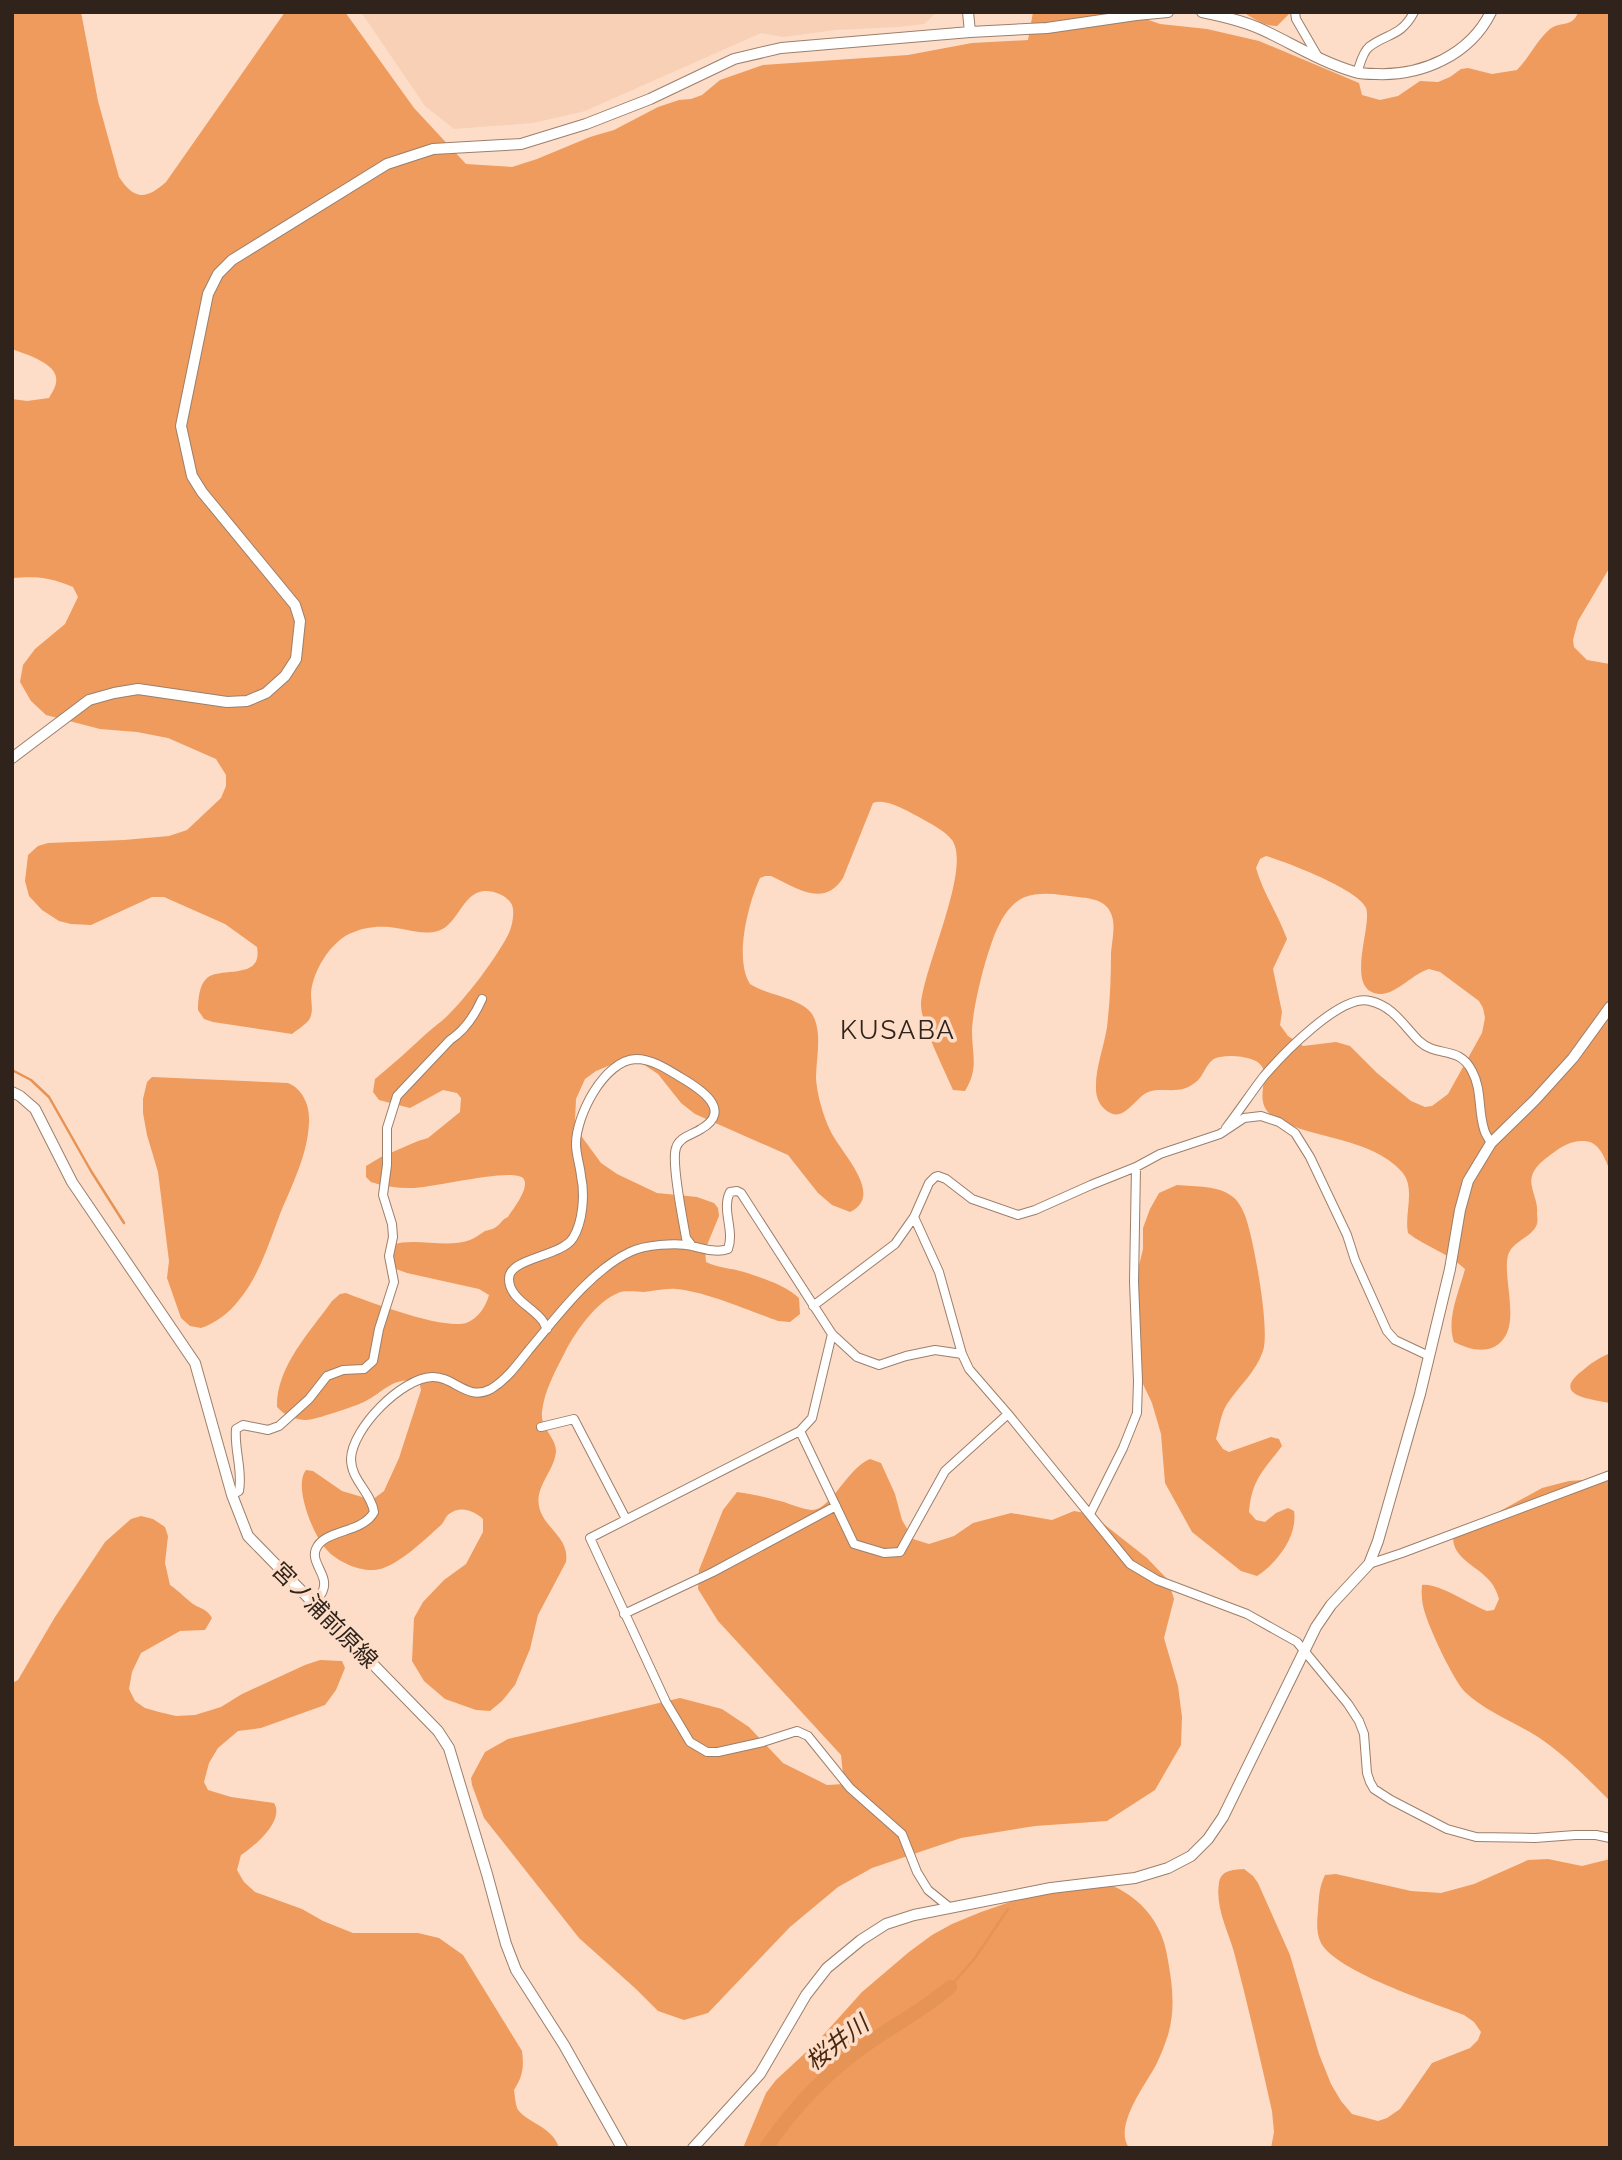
<svg xmlns="http://www.w3.org/2000/svg" width="1622" height="2160" viewBox="0 0 1622 2160" font-family="Raleway,'Noto Sans JP',sans-serif">
<rect width="100%" height="100%" fill="#fdddc7"/>
<path fill="#f7d0b6" d="M 361,12 L 937,12 L 924,24 L 897,27 L 836,30 L 783,37 L 761,33 L 585,111 L 533,123 L 454,129 L 425,106 Z"/>
<path fill="#ee9b5d" fill-rule="evenodd" d="M 12,12 L 81,12 L 98,101 L 119,177 C 134,200 146,200 166,182 L 285,12 L 345,12 L 414,108 L 466,164 L 512,167 L 537,159 L 590,137 L 614,130 L 658,107 L 679,100 L 691,99 L 702,95 L 720,80 L 763,65 L 908,55 L 972,43 L 1028,40 L 1033,12 L 1126,12 L 1160,24 L 1207,29 L 1259,41 L 1359,83 L 1362,95 L 1380,100 L 1398,96 L 1420,81 L 1438,82 L 1450,77 L 1461,69 L 1468,68 L 1492,74 L 1517,70 C 1529,58 1537,40 1550,29 C 1560,21 1573,28 1578,12 L 1610,12 L 1610,567 L 1578,621 L 1573,640 L 1574,647 L 1587,660 L 1610,664 L 1610,1170 C 1604,1157 1599,1140 1582,1141 C 1571,1141 1562,1146 1553,1153 C 1542,1161 1528,1171 1532,1187 C 1534,1197 1538,1203 1537,1213 C 1537,1216 1538,1220 1537,1224 C 1532,1238 1513,1240 1508,1255 C 1503,1276 1517,1314 1506,1335 C 1494,1356 1472,1351 1454,1342 C 1446,1319 1459,1292 1465,1269 C 1448,1253 1426,1247 1408,1233 C 1404,1214 1416,1188 1402,1172 C 1371,1137 1315,1140 1277,1119 C 1244,1101 1282,1069 1251,1059 C 1241,1056 1231,1055 1220,1057 C 1206,1059 1206,1074 1196,1082 C 1178,1097 1161,1085 1146,1093 C 1134,1100 1123,1123 1107,1111 C 1100,1106 1096,1098 1096,1089 C 1095,1069 1104,1047 1107,1027 C 1110,1002 1111,978 1111,953 C 1112,938 1118,920 1107,907 C 1100,899 1087,898 1078,897 C 1061,895 1041,891 1025,897 C 1014,901 1005,913 1000,923 C 988,945 973,1005 972,1030 C 972,1055 979,1068 965,1091 L 953,1090 C 945,1071 921,1024 921,1005 C 923,968 972,868 952,840 C 943,829 929,823 917,816 C 905,810 886,798 873,803 L 843,878 C 824,908 796,888 771,876 L 765,876 L 760,878 C 748,904 734,959 750,984 C 766,995 802,998 812,1014 C 823,1032 816,1058 816,1078 C 817,1095 823,1115 830,1130 C 839,1151 886,1195 850,1212 L 832,1205 L 818,1193 L 788,1155 L 695,1114 L 681,1103 L 658,1074 L 643,1064 L 631,1061 L 620,1061 L 596,1071 L 585,1079 L 576,1099 L 575,1121 L 582,1137 L 601,1163 L 617,1174 L 657,1193 L 697,1197 L 714,1203 L 718,1208 L 719,1216 L 705,1250 L 706,1262 C 718,1268 731,1268 744,1272 C 762,1278 785,1285 799,1298 L 800,1314 L 790,1322 L 778,1321 C 750,1311 704,1291 676,1289 C 666,1288 655,1291 644,1292 C 636,1292 625,1290 618,1293 C 596,1302 576,1331 565,1352 C 556,1370 544,1391 542,1412 C 540,1428 556,1437 556,1451 C 555,1470 535,1486 539,1506 C 543,1528 570,1537 566,1562 L 538,1615 L 530,1649 L 515,1685 L 502,1701 L 490,1711 L 476,1710 L 445,1699 L 424,1681 L 412,1661 L 414,1618 L 423,1602 L 444,1580 L 466,1564 L 483,1532 L 483,1519 C 474,1511 461,1505 449,1514 C 445,1517 444,1523 440,1526 C 424,1540 395,1569 374,1570 C 358,1571 336,1561 326,1549 C 313,1535 293,1485 306,1470 L 313,1471 L 342,1491 L 372,1500 L 384,1491 L 399,1458 L 421,1390 L 419,1381 C 391,1377 386,1391 364,1402 C 355,1406 315,1420 306,1420 C 295,1420 284,1415 277,1407 C 276,1367 310,1332 332,1301 L 340,1294 L 346,1293 C 369,1302 444,1330 466,1323 C 478,1319 486,1306 489,1295 L 479,1289 L 407,1273 L 393,1268 L 385,1259 L 392,1245 C 416,1237 445,1249 470,1240 C 475,1238 480,1234 485,1231 C 488,1230 492,1230 496,1227 C 501,1224 502,1219 508,1217 C 513,1209 531,1187 523,1178 C 512,1167 429,1189 409,1188 C 396,1188 383,1186 371,1182 L 366,1177 L 366,1166 L 381,1157 L 418,1141 L 428,1138 L 460,1112 L 461,1098 L 457,1093 L 443,1090 L 410,1108 L 379,1100 L 373,1092 L 375,1079 C 393,1064 410,1049 427,1033 C 435,1026 444,1020 451,1012 C 469,994 496,958 508,935 C 512,927 515,913 512,905 C 508,896 494,890 484,891 C 462,893 458,925 438,931 C 423,935 410,930 396,928 C 381,925 363,927 349,934 C 329,944 312,973 311,994 C 311,1003 314,1012 309,1020 C 305,1025 297,1030 292,1034 L 213,1022 L 204,1019 L 198,1010 C 198,1000 199,985 207,978 C 222,966 263,981 257,947 L 225,924 L 164,897 L 152,897 L 91,925 L 71,924 L 59,921 L 42,910 L 29,896 L 25,881 L 28,855 L 38,846 L 48,843 L 124,840 L 169,836 L 187,830 L 221,798 L 226,786 L 226,775 L 216,759 L 168,738 L 137,732 L 100,729 L 46,715 L 31,701 L 20,682 L 23,665 L 35,649 L 65,624 L 78,597 L 73,587 C 50,577 37,576 12,578 L 12,399 L 27,401 L 49,398 C 51,394 56,387 56,382 C 60,364 25,354 12,349 ZM 1266,856 C 1286,862 1358,889 1366,908 C 1373,926 1342,994 1382,994 C 1397,993 1414,973 1429,969 L 1440,972 L 1479,1001 L 1483,1008 L 1485,1018 L 1482,1033 L 1448,1094 L 1432,1106 L 1425,1107 L 1411,1101 L 1377,1073 L 1350,1046 L 1336,1042 L 1303,1046 L 1288,1036 L 1280,1025 L 1282,1012 L 1273,969 L 1287,939 C 1278,914 1263,893 1256,868 L 1260,859 Z
M 1243,12 L 1291,12 L 1277,26 C 1264,26 1254,19 1243,12 Z
M 152,1077 L 288,1083 C 303,1089 310,1106 309,1122 C 308,1154 292,1185 280,1214 C 269,1243 259,1276 239,1300 C 229,1313 216,1323 201,1328 L 190,1326 L 181,1318 L 167,1278 L 169,1261 L 158,1172 L 147,1135 L 143,1113 L 143,1099 L 147,1082 Z
M 1177,1185 C 1196,1187 1218,1185 1233,1197 C 1240,1202 1246,1216 1248,1225 C 1255,1249 1270,1330 1263,1351 C 1256,1372 1239,1386 1227,1404 C 1221,1413 1219,1428 1216,1439 L 1223,1449 L 1229,1452 L 1271,1437 L 1279,1439 L 1282,1446 C 1263,1471 1252,1479 1249,1512 L 1256,1520 L 1265,1522 L 1276,1513 L 1288,1508 L 1294,1511 C 1298,1536 1277,1563 1257,1576 L 1241,1571 L 1192,1532 L 1165,1483 L 1161,1434 L 1152,1403 L 1143,1384 L 1132,1315 L 1135,1282 L 1143,1249 L 1143,1228 L 1150,1209 L 1159,1193 Z
M 1610,1353 L 1610,1403 C 1589,1399 1551,1395 1582,1371 C 1591,1363 1599,1358 1610,1353 Z
M 870,1459 L 881,1463 L 895,1494 L 902,1520 L 913,1539 L 929,1544 L 954,1536 L 973,1523 L 1011,1513 L 1052,1520 L 1074,1511 L 1091,1514 L 1147,1558 L 1168,1580 L 1174,1599 L 1164,1638 L 1178,1686 L 1182,1717 L 1181,1745 L 1155,1790 L 1107,1821 L 1035,1826 L 961,1838 L 872,1868 L 838,1887 L 790,1927 L 708,2013 L 684,2020 L 658,2011 L 636,1989 L 579,1938 L 484,1818 L 472,1785 L 471,1778 L 485,1752 L 508,1739 L 680,1698 L 722,1709 L 749,1727 L 783,1763 L 827,1785 L 844,1784 L 841,1755 L 718,1621 L 698,1589 L 699,1570 L 723,1510 L 737,1492 C 753,1494 768,1498 784,1502 C 793,1505 802,1509 811,1510 C 830,1512 847,1468 870,1459 Z
M 1610,1478 L 1610,1801 C 1587,1778 1565,1755 1538,1737 C 1514,1722 1485,1711 1465,1692 C 1454,1681 1431,1632 1426,1616 C 1422,1605 1421,1596 1422,1585 C 1437,1582 1471,1605 1487,1611 L 1494,1610 L 1499,1599 C 1497,1592 1494,1585 1488,1579 C 1474,1564 1448,1556 1454,1531 L 1495,1514 L 1542,1488 L 1569,1481 Z
M 141,1516 L 153,1519 L 165,1527 L 168,1536 L 165,1563 L 170,1585 C 179,1591 185,1598 193,1604 C 201,1609 207,1609 212,1618 L 205,1630 L 180,1631 L 141,1653 L 132,1672 L 129,1689 L 135,1701 L 145,1708 L 159,1712 L 176,1716 L 195,1715 L 221,1707 L 242,1694 L 305,1665 L 320,1660 L 342,1661 L 345,1668 L 336,1690 L 325,1705 L 261,1728 L 238,1731 L 218,1748 L 209,1763 L 204,1782 L 208,1790 L 231,1797 L 274,1803 C 285,1820 255,1846 241,1855 L 237,1870 L 244,1882 L 255,1892 L 302,1909 L 323,1921 L 353,1933 L 418,1933 L 439,1938 L 463,1955 L 522,2051 C 524,2067 523,2076 514,2090 C 515,2096 515,2102 517,2108 C 524,2122 553,2126 559,2148 L 12,2148 L 12,1683 L 18,1680 L 55,1617 L 105,1542 L 131,1519 Z
M 1548,1859 L 1582,1866 L 1610,1859 L 1610,2148 L 1271,2148 L 1274,2132 L 1272,2111 C 1260,2058 1248,2005 1234,1952 C 1228,1931 1215,1907 1219,1883 C 1221,1870 1232,1870 1244,1869 L 1253,1876 L 1258,1883 L 1290,1955 L 1319,2054 L 1331,2084 L 1341,2101 L 1352,2114 L 1378,2121 L 1387,2118 L 1400,2109 L 1432,2063 L 1470,2048 L 1478,2040 L 1481,2032 L 1474,2022 L 1464,2015 C 1431,2002 1337,1972 1321,1943 C 1316,1933 1317,1921 1318,1911 C 1319,1897 1319,1887 1325,1875 L 1336,1874 L 1411,1891 L 1441,1893 L 1474,1884 L 1528,1860 Z
M 1113,1886 C 1142,1899 1162,1924 1167,1955 C 1172,1982 1176,2007 1168,2035 C 1165,2044 1161,2055 1156,2065 C 1146,2084 1113,2126 1129,2148 L 743,2148 L 766,2093 L 776,2080 L 817,2042 L 862,1992 L 909,1952 L 932,1935 L 952,1924 L 981,1912 L 1045,1890 Z"/>
<g fill="none" stroke-linecap="round" stroke-linejoin="round">
<path stroke="#e69356" stroke-width="2.5" d="M 12,1070 L 31,1080 L 49,1097 L 91,1171 L 124,1223
M 950,1987 L 975,1958 L 1008,1909"/>
<path stroke="#e69356" stroke-width="14" d="M 766,2148 C 795,2105 830,2069 873,2040 C 899,2022 926,2008 950,1987"/>
<defs>
<path id="street" d="M 1295,12 L 1296,19 L 1318,57
M 1357,73 C 1360,65 1362,53 1369,47 C 1387,33 1401,37 1414,12
M 1226,1128 C 1239,1111 1251,1093 1264,1076 C 1282,1055 1341,993 1370,1001 C 1393,1006 1404,1026 1419,1041 C 1437,1058 1459,1045 1472,1071 C 1482,1089 1478,1110 1484,1129 C 1485,1134 1489,1139 1491,1143
M 914,1217 L 939,1272 L 962,1354 L 969,1369 L 1008,1414 L 1130,1564 L 1157,1580 L 1247,1614 L 1297,1642 L 1348,1704 L 1359,1721 L 1364,1734 L 1367,1773 L 1370,1782 L 1374,1789 L 1391,1800 L 1447,1829 L 1476,1837 L 1535,1838 L 1575,1835 L 1596,1835 L 1610,1838
M 813,1306 L 895,1244 L 914,1217 L 929,1183 L 935,1177 L 938,1176 L 946,1179 L 972,1199 L 1018,1215 L 1035,1210 L 1091,1185 L 1136,1167 L 1160,1154 L 1220,1134 L 1244,1118 L 1261,1116 L 1279,1122 L 1295,1133 L 1310,1157 L 1347,1235 L 1355,1260 L 1387,1331 L 1395,1340 L 1429,1356
M 547,1329 C 545,1326 544,1322 542,1320 C 532,1307 509,1298 509,1279 C 508,1258 561,1257 573,1238 C 583,1222 585,1194 581,1176 C 580,1165 576,1155 576,1144 C 576,1116 604,1060 636,1059 C 652,1059 667,1069 680,1077 C 699,1088 734,1110 701,1129 C 692,1135 679,1137 676,1148 C 671,1162 683,1220 686,1238 L 692,1246
M 832,1334 L 812,1418 L 800,1431 L 590,1538 L 666,1702 L 690,1742 L 707,1752 L 718,1752 L 763,1742 L 797,1731 L 808,1736 L 850,1788 L 902,1834 L 917,1872 L 928,1890 L 949,1907
M 541,1427 L 574,1419 L 626,1519
M 800,1431 L 854,1544 L 884,1553 L 900,1552 L 945,1471 L 1008,1414
M 232,1495 L 239,1491 C 243,1470 234,1450 236,1429 L 243,1425 L 268,1430 L 279,1426 L 309,1399 L 327,1376 L 343,1370 L 364,1369 L 373,1361 L 379,1329 L 394,1282 L 389,1256 L 393,1237 L 392,1224 L 383,1195 L 387,1165 L 387,1128 L 397,1096 L 450,1040 C 465,1030 475,1015 482,999
M 1090,1514 L 1123,1448 L 1137,1413 L 1138,1381 L 1134,1282 L 1136,1167
M 1369,1564 L 1402,1553 L 1610,1475
M 313,1603 C 316,1600 322,1595 323,1590 C 329,1576 310,1562 316,1549 C 324,1529 362,1534 374,1512 C 371,1492 351,1480 351,1459 C 352,1428 402,1378 432,1377 C 454,1376 467,1402 491,1389 C 506,1380 517,1365 528,1351 C 556,1318 590,1271 630,1252 C 644,1245 677,1242 692,1246 C 704,1249 717,1253 728,1249 C 735,1230 721,1210 730,1192 L 737,1191 L 741,1193 L 832,1334 L 857,1357 L 879,1365 L 906,1356 L 935,1350 L 962,1354
M 624,1614 L 713,1572 L 836,1506"/>
<path id="secondary" d="M 968,12 L 970,32
M 1202,12 C 1222,16 1244,21 1263,30 C 1293,44 1323,63 1355,72 C 1361,74 1369,74 1376,74 C 1422,76 1470,55 1491,12
M 12,758 L 89,700 L 114,693 L 138,689 L 227,702 L 247,701 L 266,693 L 285,676 L 296,659 L 300,621 L 295,605 L 202,492 L 192,476 L 181,426 L 208,294 L 218,274 L 232,260 L 387,164 L 433,149 L 521,144 L 586,124 L 650,99 L 734,59 L 781,48 L 970,32 L 1047,28 L 1136,15 L 1168,12
M 12,1092 L 20,1096 L 35,1109 L 72,1182 L 195,1363 L 232,1495 L 248,1536 L 438,1731 L 449,1748 L 487,1874 L 506,1944 L 516,1970 L 564,2045 L 622,2148
M 693,2148 L 760,2074 L 806,1995 L 827,1968 L 861,1940 L 886,1924 L 914,1915 L 1051,1888 L 1135,1878 L 1168,1868 L 1191,1856 L 1208,1839 L 1223,1817 L 1316,1627 L 1331,1605 L 1369,1564 L 1378,1541 L 1420,1394 L 1450,1269 L 1460,1210 L 1468,1181 L 1491,1143 L 1535,1100 L 1573,1058 L 1610,1007"/>
</defs>
<use href="#street" stroke="#9c7f6b" stroke-width="10"/>
<use href="#secondary" stroke="#9c7f6b" stroke-width="12"/>
<use href="#street" stroke="#fff" stroke-width="8"/>
<use href="#secondary" stroke="#fff" stroke-width="10"/>
</g>
<g text-anchor="middle" stroke-width="7" stroke-linejoin="round" paint-order="stroke">
<g font-size="23" fill="#2f231b" stroke="#fdddc7">
<text transform="translate(325 1615) rotate(45)" y="8">宮ノ浦前原線</text>
</g>
<g font-size="24" font-style="italic" fill="#49280d" stroke="#fdddc7">
<text transform="translate(837 2043) rotate(-38)" y="8">桜井川</text>
</g>
<g font-size="26" letter-spacing="2" fill="#2f231b" stroke="#fdddc7">
<text x="898" y="1039">KUSABA</text>
</g>
</g>
<rect width="1622" height="2160" fill="none" stroke="#2f231b" stroke-width="28"/>
</svg>
